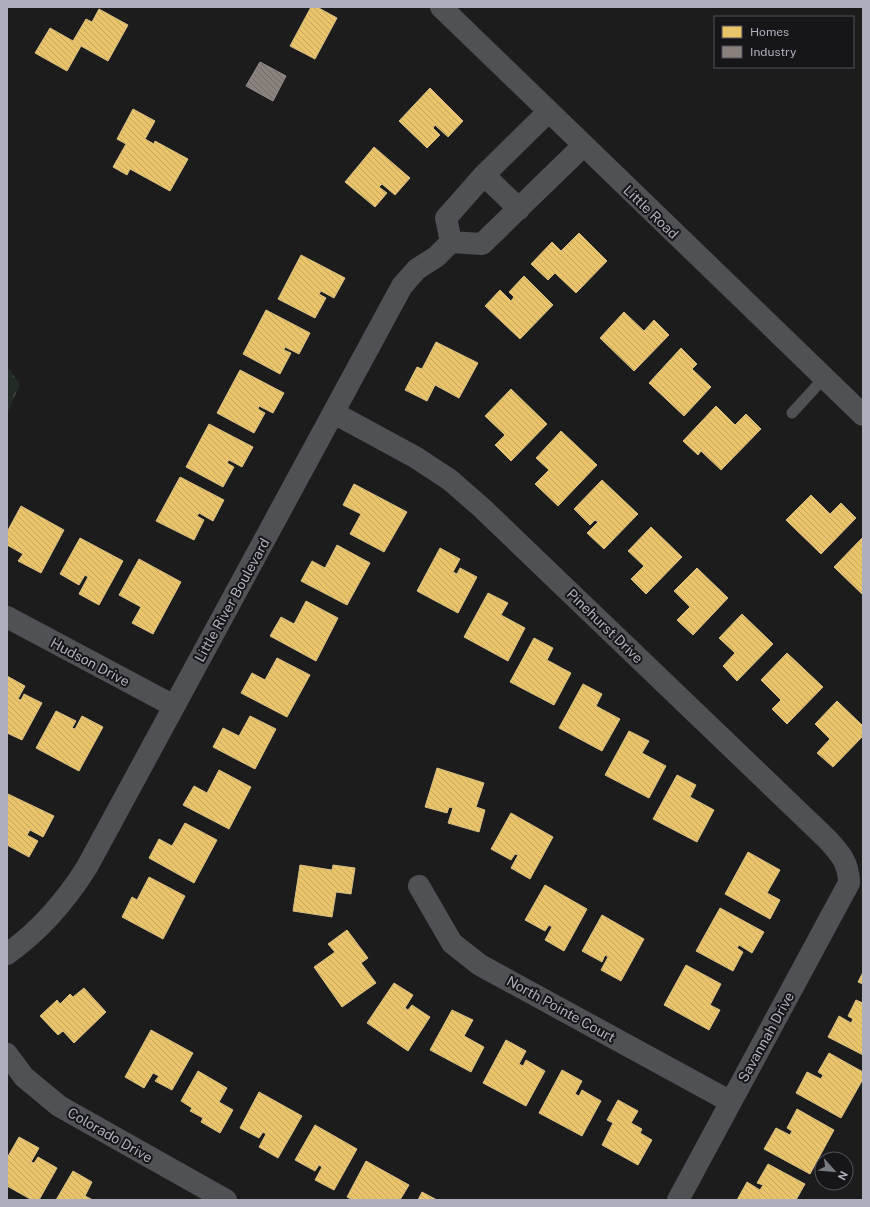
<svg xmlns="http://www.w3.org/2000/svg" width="870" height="1207" viewBox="0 0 870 1207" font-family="'Public Sans',sans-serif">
<defs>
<pattern id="forest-firs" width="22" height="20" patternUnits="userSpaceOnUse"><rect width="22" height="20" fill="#232b26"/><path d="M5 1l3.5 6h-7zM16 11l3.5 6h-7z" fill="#404744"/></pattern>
<pattern id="homes-back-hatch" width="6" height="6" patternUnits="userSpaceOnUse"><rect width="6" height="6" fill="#e9c46a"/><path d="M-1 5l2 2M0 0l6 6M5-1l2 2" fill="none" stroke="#c5a760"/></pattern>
<pattern id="industry-back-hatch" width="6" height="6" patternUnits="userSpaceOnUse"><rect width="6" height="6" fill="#8a817c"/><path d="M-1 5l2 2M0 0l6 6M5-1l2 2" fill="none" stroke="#706a68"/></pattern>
</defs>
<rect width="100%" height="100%" fill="#1c1c1c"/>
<path fill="url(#forest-firs)" d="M 7,369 L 10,370 L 20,384 L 7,414 Z"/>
<path fill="url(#homes-back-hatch)" stroke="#d7be83" d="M 311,7 L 317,7 L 337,18 L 315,59 L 290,46 Z
M 99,9 L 128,25 L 108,61 L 81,46 L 67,71 L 35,53 L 50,28 L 73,41 L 86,19 L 92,22 Z
M 430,88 L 463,121 L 448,137 L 435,125 L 433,128 L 440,135 L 427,148 L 399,121 Z
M 133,109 L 155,121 L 145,139 L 154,144 L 155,141 L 188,159 L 170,191 L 130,169 L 127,175 L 113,167 L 126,144 L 117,139 Z
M 374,147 L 410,178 L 395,195 L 382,184 L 379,187 L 387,193 L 375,207 L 345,182 Z
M 579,233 L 607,261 L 576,293 L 555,273 L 548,280 L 531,264 L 552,242 L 561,251 Z
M 301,255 L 345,278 L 334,298 L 321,291 L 319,294 L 326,298 L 315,318 L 278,299 Z
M 524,276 L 553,305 L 520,339 L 485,306 L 500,290 L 511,301 L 514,297 L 509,292 Z
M 266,310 L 310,333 L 299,354 L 285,347 L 284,350 L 291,353 L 280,374 L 243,354 Z
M 624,312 L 644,331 L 654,320 L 669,335 L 634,371 L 600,338 Z
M 436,342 L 478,363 L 459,398 L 435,385 L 427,401 L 405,390 L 417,367 L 422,369 Z
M 681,348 L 697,364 L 692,369 L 711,387 L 684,416 L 649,383 Z
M 240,370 L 284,393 L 273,413 L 259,406 L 258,409 L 265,413 L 254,433 L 217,413 Z
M 511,389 L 547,424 L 511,461 L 495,445 L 505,435 L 485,416 Z
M 716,406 L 735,425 L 746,414 L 761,429 L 721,470 L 701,451 L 698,455 L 683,441 Z
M 209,424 L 253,447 L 242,467 L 229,460 L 227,463 L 234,467 L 223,487 L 186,467 Z
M 561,431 L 597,465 L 558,506 L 535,484 L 549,470 L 536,458 Z
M 180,477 L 224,500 L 213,521 L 199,513 L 197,516 L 204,520 L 194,540 L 156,521 Z
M 602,480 L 638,514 L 604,549 L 587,533 L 598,522 L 595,520 L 590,525 L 574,509 Z
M 354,484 L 407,512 L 384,552 L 350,534 L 361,514 L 343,505 Z
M 811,495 L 830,514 L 841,503 L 856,518 L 821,554 L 786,520 Z
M 21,506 L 64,530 L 41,573 L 18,561 L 23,554 L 7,545 L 7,532 Z
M 651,527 L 682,557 L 646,594 L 631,579 L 644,566 L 628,551 Z
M 863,537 L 863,595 L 834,567 Z
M 80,538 L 123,561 L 99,605 L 79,594 L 88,577 L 85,575 L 79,585 L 60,574 Z
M 337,545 L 370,563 L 347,605 L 301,581 L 312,561 L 325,568 Z
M 440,548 L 460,559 L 453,572 L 457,574 L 460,568 L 477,577 L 458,613 L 417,591 Z
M 139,559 L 181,582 L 153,634 L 132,623 L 141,607 L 119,595 Z
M 697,568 L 728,598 L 693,635 L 677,620 L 690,607 L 674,591 Z
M 488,593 L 508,603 L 501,615 L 525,628 L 508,661 L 464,637 Z
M 306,601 L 338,618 L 316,661 L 270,636 L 281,617 L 294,624 Z
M 742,614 L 773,644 L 737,681 L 723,666 L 735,653 L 719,638 Z
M 534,638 L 553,648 L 547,660 L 571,673 L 554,705 L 510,682 Z
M 787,653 L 823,687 L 787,724 L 772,709 L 781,700 L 761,680 Z
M 277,658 L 310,675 L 287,717 L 241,693 L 252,673 L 265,680 Z
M 7,676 L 25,686 L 18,699 L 21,700 L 24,694 L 42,703 L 22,740 L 7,733 Z
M 583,684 L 602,694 L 596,706 L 620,719 L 602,751 L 559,728 Z
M 837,701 L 863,726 L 863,736 L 833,767 L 817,753 L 830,739 L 815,724 Z
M 56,711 L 76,721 L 72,728 L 75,729 L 82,716 L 103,727 L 79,771 L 36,748 Z
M 250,716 L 276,729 L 255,769 L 213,747 L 223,728 L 239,736 Z
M 629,731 L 649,741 L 642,753 L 666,766 L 649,798 L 605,775 Z
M 437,768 L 484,783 L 476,807 L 485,810 L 479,832 L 448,823 L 453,808 L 449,807 L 447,813 L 425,807 Z
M 219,770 L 251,787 L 229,829 L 183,805 L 194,786 L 207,793 Z
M 677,775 L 696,785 L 690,797 L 714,810 L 697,842 L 653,819 Z
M 8,794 L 54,816 L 43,837 L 30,830 L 27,835 L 38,841 L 29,857 L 7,845 Z
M 511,813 L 553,837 L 530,879 L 511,868 L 518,855 L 515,854 L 511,860 L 491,849 Z
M 185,823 L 217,840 L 194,883 L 149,858 L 159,839 L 172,846 Z
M 748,852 L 780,870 L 767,893 L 780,900 L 770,919 L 725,894 Z
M 300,865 L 332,870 L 333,865 L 355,868 L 351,894 L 336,892 L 332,917 L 293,911 Z
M 149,877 L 185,896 L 163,939 L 122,917 L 132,897 L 137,900 Z
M 545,885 L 587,909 L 564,951 L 545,940 L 552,927 L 549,925 L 545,931 L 525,920 Z
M 720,908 L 764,932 L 752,953 L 739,945 L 737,948 L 743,952 L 733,971 L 696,951 Z
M 602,915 L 644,939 L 621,981 L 601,970 L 608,957 L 605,955 L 602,962 L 582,951 Z
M 347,930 L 368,958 L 361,963 L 376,983 L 342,1007 L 314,967 L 335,952 L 328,944 Z
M 686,965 L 721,984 L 710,1005 L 720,1010 L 709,1030 L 664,1005 Z
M 863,972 L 863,984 L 858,982 Z
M 394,983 L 413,995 L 405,1008 L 408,1010 L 412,1005 L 430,1017 L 408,1051 L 367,1023 Z
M 84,988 L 106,1012 L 74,1043 L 63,1031 L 58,1035 L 40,1016 L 57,1000 L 60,1004 L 70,994 L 73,997 Z
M 856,1000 L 863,1003 L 863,1055 L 828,1037 L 839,1016 L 851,1023 L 853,1019 L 848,1016 Z
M 452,1010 L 473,1020 L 464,1036 L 484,1047 L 471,1072 L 430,1050 Z
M 151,1030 L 193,1053 L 172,1090 L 155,1081 L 159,1076 L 153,1073 L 144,1088 L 125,1077 Z
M 506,1040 L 526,1051 L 519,1064 L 523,1066 L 526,1060 L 545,1071 L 526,1106 L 483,1083 Z
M 829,1053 L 863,1072 L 863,1079 L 841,1118 L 796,1093 L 807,1072 L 821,1079 L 823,1075 L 818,1072 Z
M 562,1070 L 582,1081 L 575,1094 L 579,1096 L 582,1090 L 601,1101 L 582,1136 L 539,1113 Z
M 198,1071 L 227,1088 L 219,1102 L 233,1110 L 220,1133 L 201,1122 L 203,1118 L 190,1111 L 192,1108 L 181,1101 Z
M 259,1092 L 302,1116 L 278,1158 L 259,1147 L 266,1134 L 263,1132 L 259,1138 L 240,1128 Z
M 618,1100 L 638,1111 L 631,1123 L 642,1129 L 640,1133 L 652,1140 L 638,1165 L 602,1145 L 613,1123 L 607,1120 Z
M 797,1109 L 834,1130 L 810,1174 L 764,1149 L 776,1128 L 790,1135 L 792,1131 L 787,1128 Z
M 315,1125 L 357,1149 L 334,1190 L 315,1180 L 322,1167 L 319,1165 L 315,1171 L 295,1160 Z
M 19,1137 L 39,1148 L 31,1162 L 34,1163 L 38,1157 L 57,1168 L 39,1200 L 32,1200 L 7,1186 L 7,1158 Z
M 366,1161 L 409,1185 L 400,1200 L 353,1200 L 347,1197 Z
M 768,1164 L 805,1184 L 796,1200 L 737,1200 L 747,1182 L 760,1190 L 763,1185 L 757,1183 Z
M 73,1171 L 92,1182 L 85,1196 L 93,1200 L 56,1200 Z
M 422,1192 L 437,1200 L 418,1200 Z"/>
<path fill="url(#industry-back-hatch)" stroke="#948f8f" d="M 260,62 L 286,76 L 273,101 L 246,86 Z"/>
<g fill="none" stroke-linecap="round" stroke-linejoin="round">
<path stroke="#505155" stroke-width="11" d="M 792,413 L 824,378"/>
<path stroke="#505155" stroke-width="22" d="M 441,7 L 863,415
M 548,112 L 484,175 L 446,218 L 451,242 L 482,244 L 583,146
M 484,175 L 519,209
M 334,413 L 415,457 L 450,480 L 482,508 L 827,839 C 840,853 849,863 849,883 L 678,1200
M 7,617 L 174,706
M 419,886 L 452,943 L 480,965 L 731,1102
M 7,954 C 41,930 65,902 87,867 L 402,286 L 417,269 L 436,257 L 451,242
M 7,1054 L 24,1077 L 59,1106 L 226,1200"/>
</g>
<g text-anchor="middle" stroke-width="4" stroke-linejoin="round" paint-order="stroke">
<g font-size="14" fill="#adafbc" stroke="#161518">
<text transform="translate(651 212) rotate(44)" y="5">Little Road</text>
<text transform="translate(232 600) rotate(-61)" y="5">Little River Boulevard</text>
<text transform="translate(605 626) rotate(44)" y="5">Pinehurst Drive</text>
<text transform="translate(90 662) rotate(28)" y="5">Hudson Drive</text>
<text transform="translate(561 1009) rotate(29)" y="5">North Pointe Court</text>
<text transform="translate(766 1037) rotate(-61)" y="5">Savannah Drive</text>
<text transform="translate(110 1135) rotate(30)" y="5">Colorado Drive</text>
</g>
</g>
<rect width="870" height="1207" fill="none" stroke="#adafbc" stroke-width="16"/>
<rect x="714" y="16" width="140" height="52" fill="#161518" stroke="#52535a"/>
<rect x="722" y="26" width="20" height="12" fill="#e9c46a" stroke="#52535a"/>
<text x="750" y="36" font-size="12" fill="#adafbc">Homes</text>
<rect x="722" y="46" width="20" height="12" fill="#8a817c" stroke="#52535a"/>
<text x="750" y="56" font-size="12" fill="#adafbc">Industry</text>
<g transform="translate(834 1171) rotate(117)"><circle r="19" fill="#161518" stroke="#52535a"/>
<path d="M0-3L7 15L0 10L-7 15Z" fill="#7a7c84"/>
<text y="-6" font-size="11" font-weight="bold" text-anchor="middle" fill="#adafbc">N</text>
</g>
</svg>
